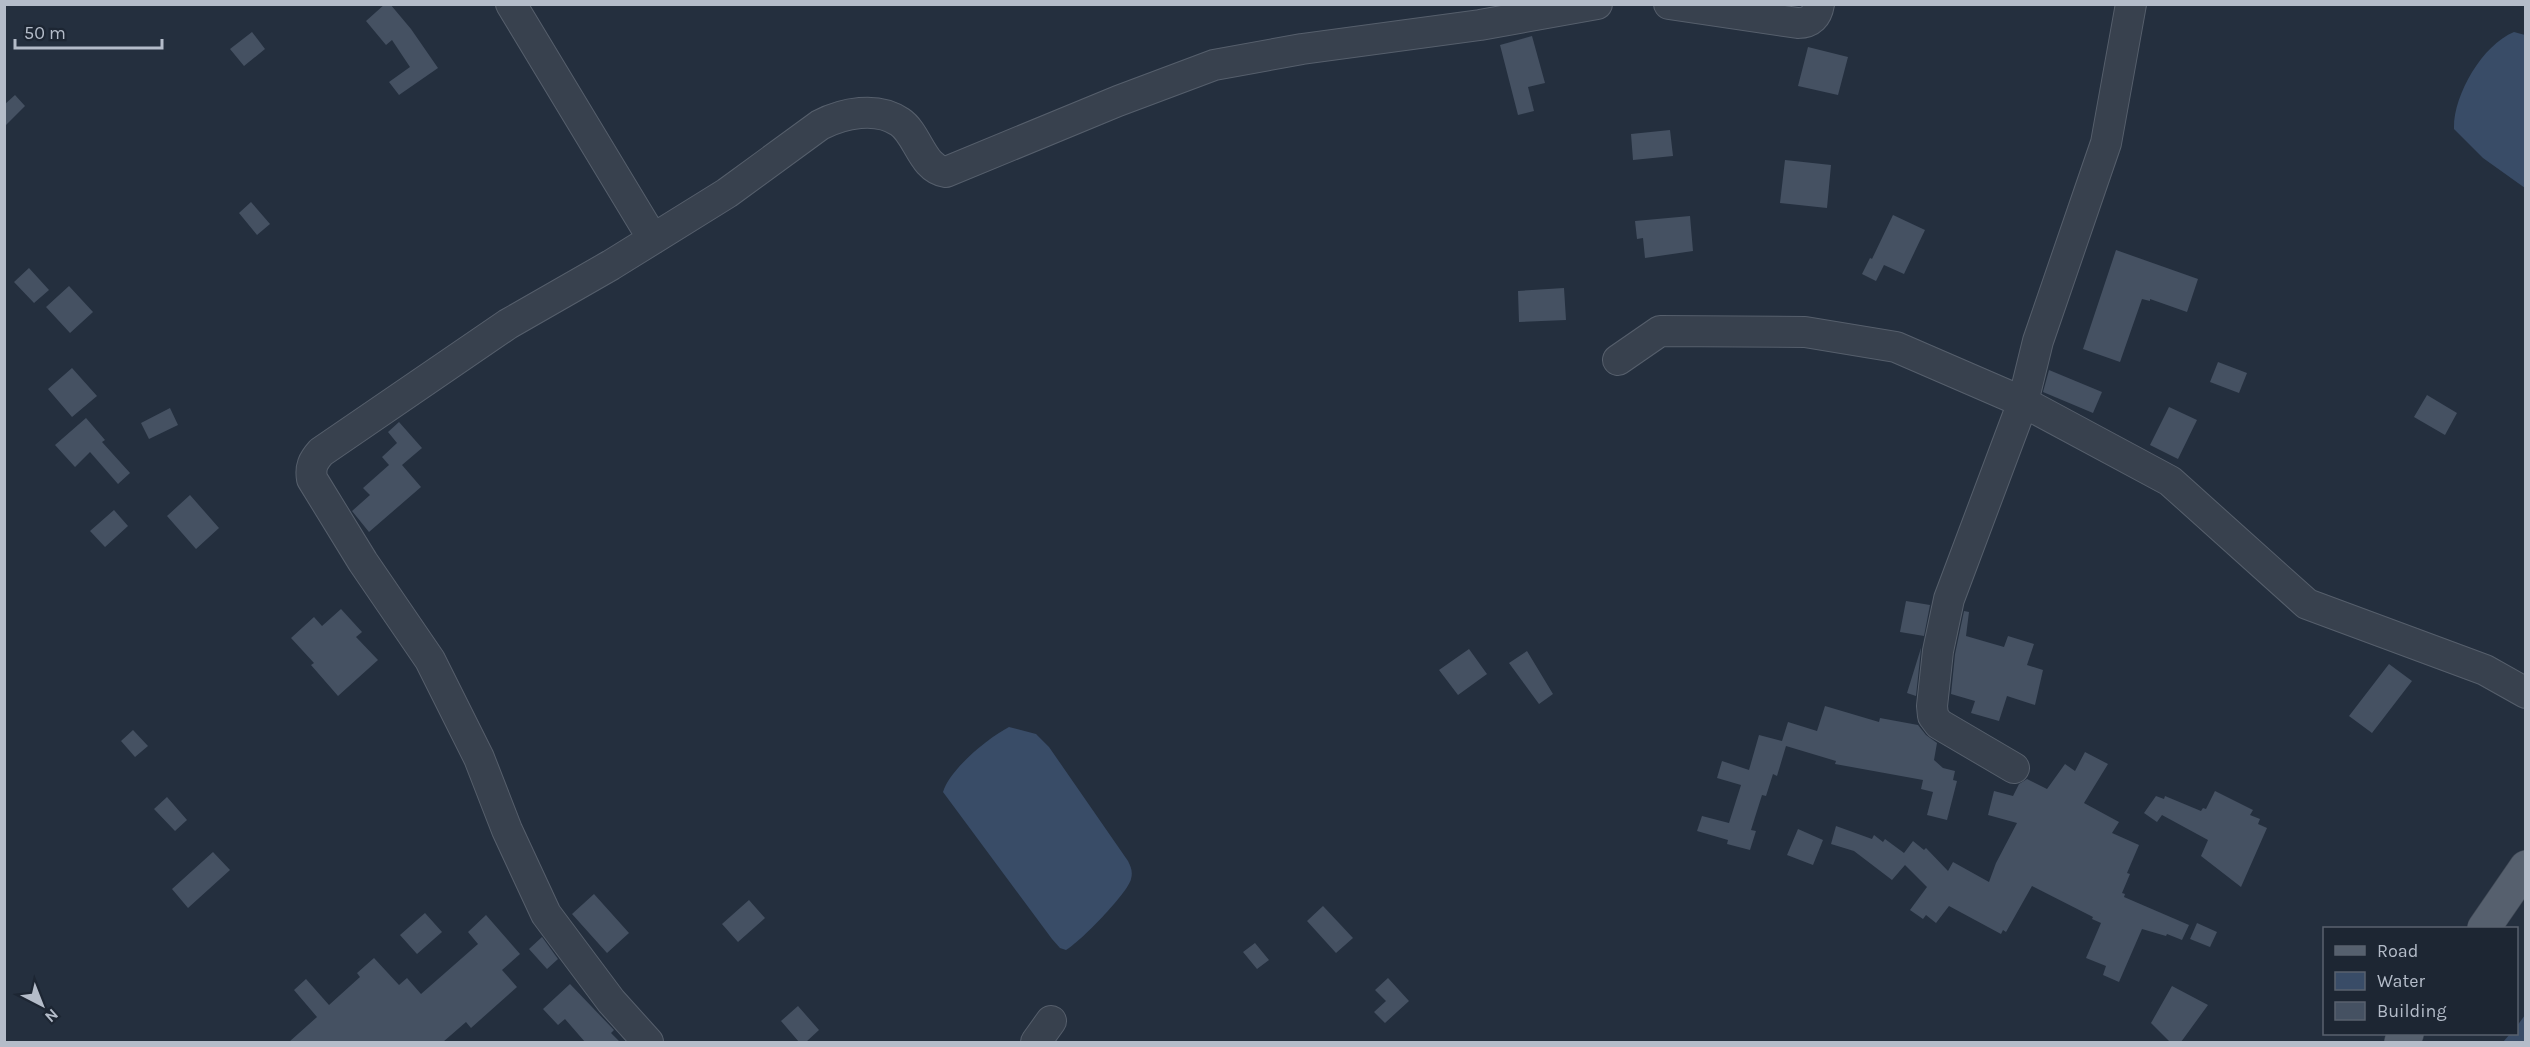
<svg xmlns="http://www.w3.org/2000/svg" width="2530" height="1047" viewBox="0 0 2530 1047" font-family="Karla,sans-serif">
<rect width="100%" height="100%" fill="#242f3e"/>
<path fill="#394c67" d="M 2514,32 L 2525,35 L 2525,188 L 2483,158 L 2454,129 C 2453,96 2482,45 2514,32 Z
M 1009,727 L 1036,734 L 1049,747 L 1128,861 C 1131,867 1133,872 1131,879 C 1128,893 1079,943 1066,950 L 1060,948 L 1052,939 L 943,792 C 950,769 988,738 1009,727 Z
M 2525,1015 L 2525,1042 L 2503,1042 L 2510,1034 L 2516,1034 L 2517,1026 Z"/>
<path fill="#455162" d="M 385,4 L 390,4 L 411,29 L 438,68 L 399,95 L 389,82 L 410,67 L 392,40 L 386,45 L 366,21 Z
M 252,32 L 265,49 L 244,66 L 230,49 Z
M 1532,36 L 1545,83 L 1528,87 L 1534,111 L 1518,115 L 1500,45 Z
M 1808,47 L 1848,57 L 1838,95 L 1798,86 Z
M 15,95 L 25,106 L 4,127 L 4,105 Z
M 1670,130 L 1673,156 L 1633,160 L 1631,134 Z
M 1785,160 L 1831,165 L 1827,208 L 1780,203 Z
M 251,202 L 270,224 L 257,235 L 239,213 Z
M 1893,215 L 1925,230 L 1904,274 L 1884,265 L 1876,281 L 1862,274 L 1870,258 L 1877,261 L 1872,259 Z
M 1690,216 L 1693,251 L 1645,258 L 1643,238 L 1637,239 L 1635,221 Z
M 2116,250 L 2198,279 L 2187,312 L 2150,299 L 2150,301 L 2142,299 L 2120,362 L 2083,349 Z
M 29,268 L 49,290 L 34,303 L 14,282 Z
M 69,286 L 93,312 L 70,333 L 46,307 Z
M 1564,288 L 1566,320 L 1519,322 L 1518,291 Z
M 2218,362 L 2247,373 L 2239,393 L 2210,382 Z
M 72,368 L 97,396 L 72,417 L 48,389 Z
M 2049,370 L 2102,392 L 2093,413 L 2043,392 Z
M 2427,395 L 2457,413 L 2445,435 L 2414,417 Z
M 2169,407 L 2197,420 L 2178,459 L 2150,445 Z
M 170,408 L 178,425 L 149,439 L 141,423 Z
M 86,418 L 105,440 L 102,442 L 130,473 L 118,484 L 90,452 L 75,467 L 55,445 Z
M 399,422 L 422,448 L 402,465 L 421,487 L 369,532 L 352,511 L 370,495 L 363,488 L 389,465 L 382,457 L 397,443 L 388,432 Z
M 190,495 L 219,528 L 196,549 L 167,516 Z
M 114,510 L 128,526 L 105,547 L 90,531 Z
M 1906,601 L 1930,605 L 1924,636 L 1900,632 Z
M 341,609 L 362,632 L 356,637 L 378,660 L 338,696 L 311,665 L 314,663 L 291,638 L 314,617 L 322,626 Z
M 1964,611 L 1969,612 L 1966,636 L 2004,647 L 2008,636 L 2034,644 L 2027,665 L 2043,670 L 2035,705 L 2007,696 L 1999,721 L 1971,713 L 1975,701 L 1951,694 L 1955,654 Z
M 1921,648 L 1921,649 L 1916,696 L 1907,693 Z
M 1469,649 L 1487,674 L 1458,695 L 1439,670 Z
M 1527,651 L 1553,694 L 1539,704 L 1509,663 Z
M 2389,664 L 2412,681 L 2372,733 L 2349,716 Z
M 1825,706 L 1879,722 L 1880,718 L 1918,725 L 1926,735 L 1937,743 L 1934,760 L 1943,768 L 1955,771 L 1953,780 L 1957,781 L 1947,820 L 1927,815 L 1933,792 L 1921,789 L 1923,780 L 1835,764 L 1836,761 L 1786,746 L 1777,776 L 1773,774 L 1766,796 L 1762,795 L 1751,830 L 1756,831 L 1750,850 L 1727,844 L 1728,840 L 1697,831 L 1702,816 L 1729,823 L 1741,785 L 1717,778 L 1722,761 L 1749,770 L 1759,735 L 1782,741 L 1788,722 L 1817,731 Z
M 133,730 L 148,746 L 135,757 L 121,741 Z
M 2085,752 L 2108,764 L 2084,803 L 2119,822 L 2112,833 L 2139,845 L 2127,873 L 2130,874 L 2122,893 L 2125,894 L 2124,897 L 2189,925 L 2182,940 L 2167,934 L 2166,936 L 2142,929 L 2119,982 L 2103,975 L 2106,966 L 2086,958 L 2101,923 L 2092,919 L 2093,917 L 2032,886 L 2006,932 L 2003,930 L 2001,934 L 1949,906 L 1936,923 L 1926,915 L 1923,919 L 1910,910 L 1927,887 L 1905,865 L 1892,880 L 1854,851 L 1831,844 L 1836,826 L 1872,839 L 1874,835 L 1883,842 L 1885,839 L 1904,853 L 1913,841 L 1924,850 L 1926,848 L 1948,871 L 1953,862 L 1989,882 L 1996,863 L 2017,823 L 1988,815 L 1994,791 L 2013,796 L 2019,784 L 2027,779 L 2047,789 L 2065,764 L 2075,771 Z
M 2215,791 L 2253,810 L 2250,815 L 2260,819 L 2258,824 L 2267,828 L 2241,887 L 2201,856 L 2208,840 L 2162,815 L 2157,822 L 2144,813 L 2156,796 L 2164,799 L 2165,796 L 2201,811 L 2203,808 L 2206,809 Z
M 167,797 L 187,820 L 175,831 L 154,809 Z
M 1798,829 L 1823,840 L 1813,865 L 1787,855 Z
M 213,852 L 230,870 L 188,908 L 172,889 Z
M 594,894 L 629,933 L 607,953 L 572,914 Z
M 749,900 L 765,918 L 738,942 L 722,924 Z
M 1323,906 L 1353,938 L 1336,953 L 1307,921 Z
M 425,913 L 442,932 L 417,954 L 400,935 Z
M 486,915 L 520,954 L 502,970 L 517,987 L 471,1028 L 466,1022 L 443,1042 L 289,1042 L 317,1017 L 294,990 L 306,979 L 329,1005 L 360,977 L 357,973 L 374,958 L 399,985 L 407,978 L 421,994 L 478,944 L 468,932 Z
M 2197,923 L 2217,932 L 2210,947 L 2190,939 Z
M 542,937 L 558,959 L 547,969 L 529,949 Z
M 1255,943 L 1269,960 L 1257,969 L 1243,952 Z
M 1388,978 L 1409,1001 L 1385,1023 L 1374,1012 L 1386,1001 L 1375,990 Z
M 570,984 L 614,1030 L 611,1033 L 620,1042 L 585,1042 L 565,1019 L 558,1025 L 543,1009 Z
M 2172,986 L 2208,1005 L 2181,1042 L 2170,1042 L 2151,1023 Z
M 798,1006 L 819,1030 L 806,1042 L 799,1042 L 781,1021 Z"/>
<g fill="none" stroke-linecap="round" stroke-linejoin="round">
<defs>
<path id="minor" d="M 511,4 L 653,239
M 1669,4 L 1798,23 C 1811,23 1817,16 1819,4
M 1618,360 L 1660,331 L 1805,332 L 1896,347 L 2023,402 L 2170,481 L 2307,604 L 2485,670 L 2526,693
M 2014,768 L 1939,724 L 1933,716 L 1932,706 L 1938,651 L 1949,599 L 2023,402 L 2038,341 L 2106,143 L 2131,4
M 648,1042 L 611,1001 L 546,914 L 507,830 L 479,758 L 430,660 L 363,562 L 312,479 C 310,467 313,461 321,452 L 508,324 L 611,265 L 727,193 L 820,125 C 843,113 877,106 900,122 C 918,134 922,169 946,172 L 1118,101 L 1214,65 L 1302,49 L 1480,25 L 1597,4
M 1036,1042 L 1051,1021"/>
<path id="major" d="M 2484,928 L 2526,867
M 2401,1042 L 2407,1034"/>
</defs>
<use href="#minor" stroke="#565f6c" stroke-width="32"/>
<use href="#major" stroke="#414a57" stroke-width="34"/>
<use href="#minor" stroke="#38414e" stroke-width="30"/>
<use href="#major" stroke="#56606e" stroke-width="33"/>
</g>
<rect width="2530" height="1047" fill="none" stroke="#b4bcc9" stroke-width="12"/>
<rect x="2323" y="927" width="195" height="108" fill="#1d2633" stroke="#59626f" stroke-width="1.5"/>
<rect x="2335" y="946" width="30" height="9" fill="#56606e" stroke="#59626f" stroke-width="1.5"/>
<text x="2377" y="957" font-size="18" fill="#b4bcc9">Road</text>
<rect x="2335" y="972" width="30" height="18" fill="#394c67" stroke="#59626f" stroke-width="1.5"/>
<text x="2377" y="987" font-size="18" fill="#b4bcc9">Water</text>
<rect x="2335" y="1002" width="30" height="18" fill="#455162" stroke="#59626f" stroke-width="1.5"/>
<text x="2377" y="1017" font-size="18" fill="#b4bcc9">Building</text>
<g transform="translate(42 1005) rotate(138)" stroke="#1d2633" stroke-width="4.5" paint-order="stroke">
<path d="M0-4.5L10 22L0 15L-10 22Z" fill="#b4bcc9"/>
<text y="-9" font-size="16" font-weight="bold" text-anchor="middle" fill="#b4bcc9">N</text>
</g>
<path d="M15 39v9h147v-9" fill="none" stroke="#b4bcc9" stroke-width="3"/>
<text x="24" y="39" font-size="18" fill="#b4bcc9" stroke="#1d2633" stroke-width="4.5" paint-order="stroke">50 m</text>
</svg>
